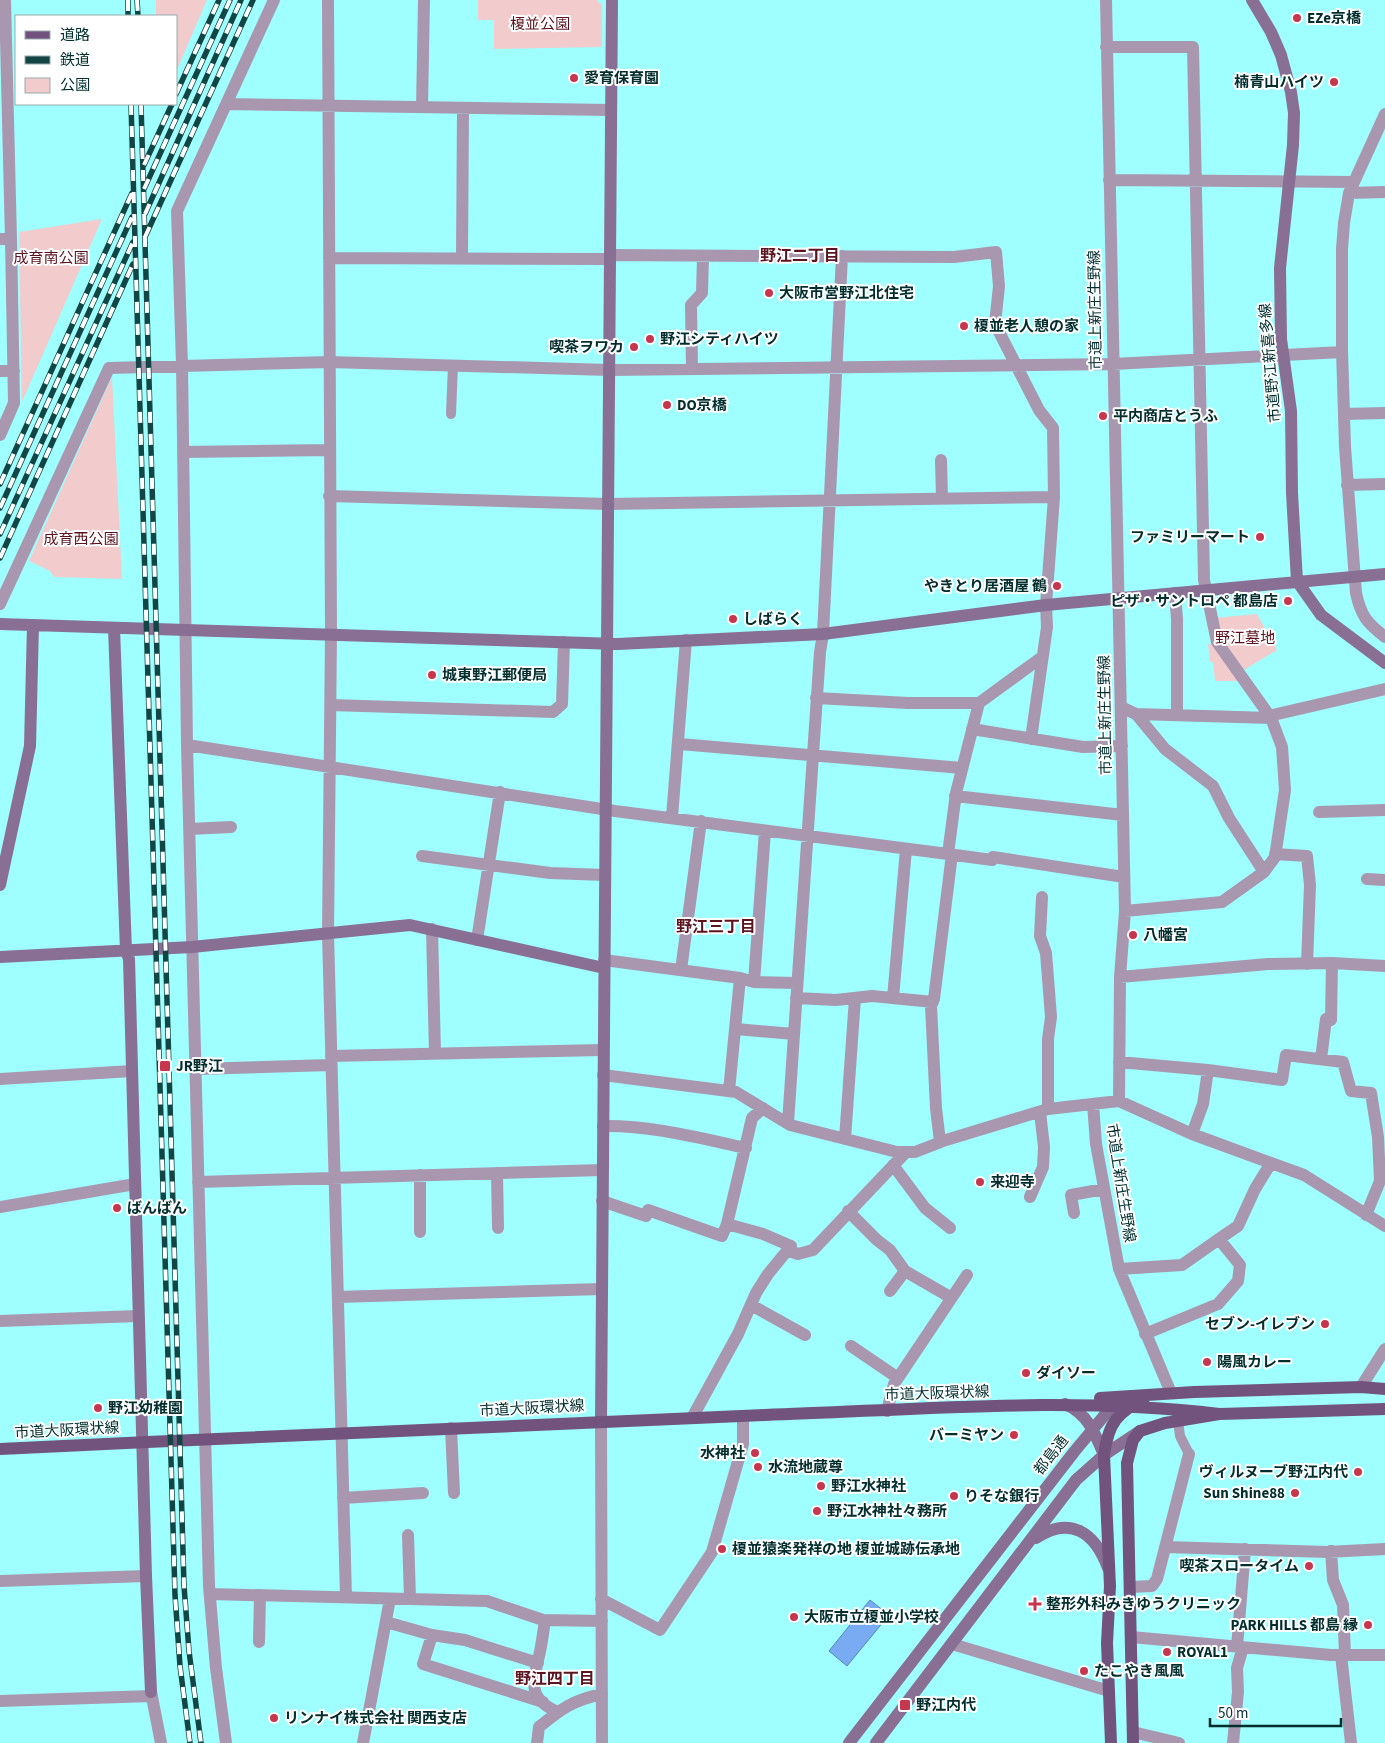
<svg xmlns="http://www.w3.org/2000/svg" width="1385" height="1743" viewBox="0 0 1385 1743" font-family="'Source Sans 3','Noto Sans JP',sans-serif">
<rect width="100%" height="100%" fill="#9ffefe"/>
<path fill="#f2cbcc" d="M 156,0 L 207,0 L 176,72 L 176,16 L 156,16 Z
M 478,0 L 597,0 L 602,5 L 602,47 L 494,49 L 494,20 L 478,20 Z
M 102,219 L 22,402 L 19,232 Z
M 112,377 L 122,579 L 54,577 L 50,571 L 29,561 Z
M 1257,614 L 1277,650 L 1242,671 L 1222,643 L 1214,618 Z
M 1208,644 L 1214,644 L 1240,681 L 1215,681 L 1213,662 L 1210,662 Z"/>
<path fill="#78abf1" stroke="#5586b6" d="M 870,1600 L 889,1615 L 847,1666 L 829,1651 Z"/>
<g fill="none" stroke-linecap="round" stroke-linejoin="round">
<path stroke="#a997b0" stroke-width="10" d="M 451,414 L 453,365
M 1178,1421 L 1180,1436 L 1189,1454"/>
<path stroke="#a997b0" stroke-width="12" d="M 328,0 L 331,634 L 328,934 L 346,1597
M 1106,47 L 1193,47 L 1204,580 L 1217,642 L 1271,718 L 1282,747 L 1285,790 L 1275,857 L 1264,872 L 1222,902 L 1125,911
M 226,104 L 611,110
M 422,107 L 424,0
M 1385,114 L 1349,193 L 1344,223 L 1342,249 L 1342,350 L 1345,447 L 1356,593 C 1361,616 1367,623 1385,637
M 1109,180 L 1354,182
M 1349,193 L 1385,192
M 0,239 L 11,239 L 5,0
M 610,255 L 954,257 L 996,252 L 999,286 L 995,324 L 1039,410 L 1053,428 L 1054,497 L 1046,605 L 1047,627 L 1031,739
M 462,257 L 463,108
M 329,258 L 610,259
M 692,369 L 691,305 L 702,293 L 703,256
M 0,371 L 14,371
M 1344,414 L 1385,413
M 0,435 L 14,403 L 11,239
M 184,452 L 329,450
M 941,460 L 942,498
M 1347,485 L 1385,484
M 329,496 L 608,504 L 1054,497
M 1175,593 L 1177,619 L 1177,715
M 0,604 L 109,368 L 329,362 L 609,370 L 1113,364 L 1342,352
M 816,698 L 908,703 L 979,703 L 1042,657
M 331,705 L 553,712 L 562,704 L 564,642
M 1121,707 L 1136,714 L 1165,749 L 1213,786 L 1229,818 L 1264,872
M 1136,714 L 1271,718
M 1269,716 L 1385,689
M 972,729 L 1083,747 L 1122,746
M 680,744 L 962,768
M 187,745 L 615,811 L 948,854 L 992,860 L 993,857 L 1124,877
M 955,796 L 1123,815
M 1319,812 L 1385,810
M 672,817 L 686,640
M 189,829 L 231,827
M 948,854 L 956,793 L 979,703
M 1275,854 L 1307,856 L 1310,885 L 1307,964
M 422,856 L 550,873 L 605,875
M 1367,879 L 1385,880
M 1042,897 L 1040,936 L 1046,953 L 1051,1017 L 1048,1039 L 1048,1109
M 432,929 L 435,1054
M 477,940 L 500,792
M 604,960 L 740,978 L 754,982 L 797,983
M 681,970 L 701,821
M 1120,977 L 1268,964 L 1332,963 L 1385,966
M 754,982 L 765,831
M 796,998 L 836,1000 L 872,996 L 933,1002
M 893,998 L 906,849
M 736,1029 L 794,1034
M 331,1056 L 603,1050
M 1321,1059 L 1326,1019 L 1331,1020 L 1332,963
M 1119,1062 L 1208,1070 L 1282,1080 L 1286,1055 L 1343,1062 L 1351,1091 L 1371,1093 L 1378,1137 L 1380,1181 L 1366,1215
M 196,1069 L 331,1065
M 603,1075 L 736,1092 L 790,1125 L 897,1152 L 915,1152 L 946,1140 L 1048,1109 L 1119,1101 L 1120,977 L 1125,911 L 1106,0
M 0,1079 L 132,1071
M 729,1091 L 740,978
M 1119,1101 L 1192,1134 L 1304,1175 L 1385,1226
M 1093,1104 L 1096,1144 L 1119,1269 L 1171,1393
M 788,1123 L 820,652 L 823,634 L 842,256
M 603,1126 C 650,1125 699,1138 746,1148
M 1192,1134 L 1203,1104 L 1208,1070
M 845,1139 L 855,998
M 940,1142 L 936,1108 L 931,1006 L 934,999 L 952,854
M 893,1165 L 925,1208 L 950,1228
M 497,1173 L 498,1228
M 420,1175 L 420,1232
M 198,1182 L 602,1170
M 1030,1197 L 1043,1167 L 1044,1147 L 1040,1112
M 602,1201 L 646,1216 L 648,1210 L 722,1236 L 727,1224 L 752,1118 L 763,1108
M 0,1207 L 135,1184
M 848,1211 L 877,1240 L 890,1250 L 905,1271 L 950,1297
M 1074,1213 L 1071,1195 L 1104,1189
M 789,1251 L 798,1254 L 813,1250 L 906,1152
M 1119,1269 L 1182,1265 L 1219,1239 L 1238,1226 L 1255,1189 L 1271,1163
M 890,1291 L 905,1271
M 338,1297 L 601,1289
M 751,1305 L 805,1335
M 0,1321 L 138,1316
M 1145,1334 L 1218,1304 L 1238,1281 L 1240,1265 L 1219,1239
M 851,1346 L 898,1378
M 1361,1387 L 1385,1349
M 887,1411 L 894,1384 L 967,1275
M 692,1418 L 738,1334 L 756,1293 L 768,1274 L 791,1246 L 763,1234 L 727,1224
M 601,1421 L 602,1743
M 451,1428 L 454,1493
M 343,1498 L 423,1493
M 408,1535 L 410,1599
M 1165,1547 L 1327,1552 L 1385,1549
M 1331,1551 L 1333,1580 L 1343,1605 L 1345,1655
M 0,1581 L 146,1576
M 1131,1587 L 1152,1586 L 1157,1579 L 1189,1454
M 210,1594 L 487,1601 L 543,1620 L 602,1621
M 601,1599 L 660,1630 L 712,1552 L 743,1444 L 743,1416
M 545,1621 C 543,1632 542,1644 539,1656 C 533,1682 527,1699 558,1712
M 386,1622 L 432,1635 L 465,1640 L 538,1663
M 432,1635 L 423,1664 L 543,1702
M 1131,1637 L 1331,1655 L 1385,1655
M 259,1642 L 260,1595
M 952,1644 L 1109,1691
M 1237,1647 L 1245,1549
M 1341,1655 L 1351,1743
M 151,1692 L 161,1743
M 0,1701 L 152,1696
M 1133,1732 L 1179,1743
M 226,1743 L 216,1668 L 209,1586 L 187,745 L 182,364 L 177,211 L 274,0
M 363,1743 L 390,1599
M 537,1743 L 539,1727 C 561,1709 573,1700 602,1694
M 1233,1743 L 1238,1692 L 1237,1668 L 1243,1647"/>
<path stroke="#896f93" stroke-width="12" d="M 1252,0 L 1271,32 L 1281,55 L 1291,92 L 1294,113 L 1293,145 L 1280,268 L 1281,339 L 1291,411 L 1292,493 L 1297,581 L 1321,615 L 1385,663
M 0,624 L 618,644 L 823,634 L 1046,605 L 1385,574
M 114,628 L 126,951 L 129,959 L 146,1576 L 151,1692
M 0,885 L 30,746 L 33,625
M 0,957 L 192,947 L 410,925 L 604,968
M 1065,1404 C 1088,1414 1095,1433 1104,1455
M 601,1421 L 612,0
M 1036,1538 C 1071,1515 1095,1533 1108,1568
M 849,1743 L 1074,1452 L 1108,1411 L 1120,1405
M 876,1743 L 1076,1480 L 1104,1455 L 1140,1431"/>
<path stroke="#72537e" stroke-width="12" d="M 1100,1398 L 1194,1392 L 1361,1387 L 1385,1389
M 0,1449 C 255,1437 510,1424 765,1415 C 916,1410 1068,1396 1219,1414
M 1111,1743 L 1107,1643 L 1110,1586 L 1104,1455 C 1109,1419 1118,1414 1147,1396
M 1133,1743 L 1127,1463 L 1133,1440 L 1140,1431 L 1165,1423 L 1219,1414 L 1385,1409"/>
<defs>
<path id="rail" d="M 128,0 L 128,16
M 137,0 L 138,16
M 176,94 L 219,0
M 131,104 L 175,1595 L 180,1666 L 190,1743
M 141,104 L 184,1586 L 189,1651 L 201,1743
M 144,165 L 172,104
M 144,189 L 230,0
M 145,214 L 241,0
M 145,237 L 253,0
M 0,484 L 132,193
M 0,508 L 132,217
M 0,534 L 133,242
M 0,558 L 133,264"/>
</defs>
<use href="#rail" stroke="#134545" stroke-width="5.5"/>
<use href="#rail" stroke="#fff" stroke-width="4" stroke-dasharray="11" stroke-linecap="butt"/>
</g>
<g fill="#c6364e" stroke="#fff" stroke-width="2">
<circle cx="1297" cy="18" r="5"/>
<circle cx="574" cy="78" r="5"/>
<circle cx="1334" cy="82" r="5"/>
<circle cx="769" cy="293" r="5"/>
<circle cx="964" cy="326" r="5"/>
<circle cx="650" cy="339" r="5"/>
<circle cx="634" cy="347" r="5"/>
<circle cx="667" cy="405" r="5"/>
<circle cx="1103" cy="416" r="5"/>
<circle cx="1260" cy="537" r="5"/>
<circle cx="1057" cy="586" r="5"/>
<circle cx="1288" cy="601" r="5"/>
<circle cx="733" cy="619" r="5"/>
<circle cx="432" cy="675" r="5"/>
<circle cx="1133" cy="935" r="5"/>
<rect x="159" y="1060" width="12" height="12" rx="2.5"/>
<circle cx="980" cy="1182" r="5"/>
<circle cx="117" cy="1208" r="5"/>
<circle cx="1325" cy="1324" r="5"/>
<circle cx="1207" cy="1362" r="5"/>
<circle cx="1026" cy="1373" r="5"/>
<circle cx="98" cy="1408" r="5"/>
<circle cx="1014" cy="1435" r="5"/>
<circle cx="755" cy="1453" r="5"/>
<circle cx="758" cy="1467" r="5"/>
<circle cx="1358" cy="1472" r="5"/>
<circle cx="821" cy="1486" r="5"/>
<circle cx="1295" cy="1493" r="5"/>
<circle cx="954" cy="1496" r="5"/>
<circle cx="817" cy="1511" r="5"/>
<circle cx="722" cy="1549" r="5"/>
<circle cx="1309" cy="1566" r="5"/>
<path d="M1032.5 1596.5h5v5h5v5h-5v5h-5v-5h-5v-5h5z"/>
<circle cx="794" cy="1617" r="5"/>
<circle cx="1368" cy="1625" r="5"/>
<circle cx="1167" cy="1652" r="5"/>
<circle cx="1084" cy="1671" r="5"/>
<rect x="899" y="1699" width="12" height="12" rx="2.5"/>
<circle cx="274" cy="1718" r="5"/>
</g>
<g text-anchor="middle" stroke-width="4" stroke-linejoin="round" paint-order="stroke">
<g font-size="15" font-weight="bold" fill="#022e2e" stroke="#fff" text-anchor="start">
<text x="1307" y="23">EZe京橋</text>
<text x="584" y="83">愛育保育園</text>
<text x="1324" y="87" text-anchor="end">楠青山ハイツ</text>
<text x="779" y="298">大阪市営野江北住宅</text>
<text x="974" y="331">榎並老人憩の家</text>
<text x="660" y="344">野江シティハイツ</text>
<text x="624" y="352" text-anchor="end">喫茶ヲワカ</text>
<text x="677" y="410">DO京橋</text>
<text x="1113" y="421">平内商店とうふ</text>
<text x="1250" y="542" text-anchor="end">ファミリーマート</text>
<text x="1047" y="591" text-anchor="end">やきとり居酒屋 鶴</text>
<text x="1278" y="606" text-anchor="end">ピザ・サントロペ 都島店</text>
<text x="743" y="624">しばらく</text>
<text x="442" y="680">城東野江郵便局</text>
<text x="1143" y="940">八幡宮</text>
<text x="176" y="1071">JR野江</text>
<text x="990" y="1187">来迎寺</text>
<text x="127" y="1213">ばんばん</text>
<text x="1315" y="1329" text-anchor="end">セブン-イレブン</text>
<text x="1217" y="1367">陽風カレー</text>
<text x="1036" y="1378">ダイソー</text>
<text x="108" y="1413">野江幼稚園</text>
<text x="1004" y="1440" text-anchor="end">バーミヤン</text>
<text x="745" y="1458" text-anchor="end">水神社</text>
<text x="768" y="1472">水流地蔵尊</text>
<text x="1348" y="1477" text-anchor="end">ヴィルヌーブ野江内代</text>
<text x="831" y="1491">野江水神社</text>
<text x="1285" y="1498" text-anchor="end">Sun Shine88</text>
<text x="964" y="1501">りそな銀行</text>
<text x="827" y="1516">野江水神社々務所</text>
<text x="732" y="1554">榎並猿楽発祥の地 榎並城跡伝承地</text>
<text x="1299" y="1571" text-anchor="end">喫茶スロータイム</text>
<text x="1046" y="1609">整形外科みきゆうクリニック</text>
<text x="804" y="1622">大阪市立榎並小学校</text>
<text x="1358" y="1630" text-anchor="end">PARK HILLS 都島 縁</text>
<text x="1177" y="1657">ROYAL1</text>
<text x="1094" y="1676">たこやき風風</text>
<text x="916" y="1710">野江内代</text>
<text x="284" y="1723">リンナイ株式会社 関西支店</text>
</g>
<g font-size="15" fill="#5b121e" stroke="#fff">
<text x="540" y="29">榎並公園</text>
<text x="51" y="263">成育南公園</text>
<text x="81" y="544">成育西公園</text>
<text x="1245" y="643">野江墓地</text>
</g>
<g font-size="15" fill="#022e2e" stroke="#fff">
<text transform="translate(1095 310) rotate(-91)" y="5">市道上新庄生野線</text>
<text transform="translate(1270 363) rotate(-95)" y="5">市道野江新喜多線</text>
<text transform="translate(1105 715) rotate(-91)" y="5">市道上新庄生野線</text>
<text transform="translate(1121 1183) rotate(81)" y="5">市道上新庄生野線</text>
<text transform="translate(937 1393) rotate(-2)" y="5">市道大阪環状線</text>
<text transform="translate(532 1408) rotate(-3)" y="5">市道大阪環状線</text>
<text transform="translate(67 1430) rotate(-3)" y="5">市道大阪環状線</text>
<text transform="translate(1051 1455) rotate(-52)" y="5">都島通</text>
</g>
<g font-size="16" font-weight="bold" fill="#59141f" stroke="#fff">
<text x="800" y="261">野江二丁目</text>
<text x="716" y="932">野江三丁目</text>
<text x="555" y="1684">野江四丁目</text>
</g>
</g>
<rect x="15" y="15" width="162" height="90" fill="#ffffff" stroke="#9aabab"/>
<rect x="25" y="31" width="25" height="8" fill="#72537e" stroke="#9aabab"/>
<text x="60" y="40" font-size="15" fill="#022e2e">道路</text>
<rect x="25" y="56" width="25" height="8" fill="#134545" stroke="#9aabab"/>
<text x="60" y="65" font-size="15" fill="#022e2e">鉄道</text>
<rect x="25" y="78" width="25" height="15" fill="#f2cbcc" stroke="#9aabab"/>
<text x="60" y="90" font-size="15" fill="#022e2e">公園</text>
<path d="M1210 1718v8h131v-8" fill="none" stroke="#022e2e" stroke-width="2.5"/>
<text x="1218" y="1718" font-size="15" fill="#022e2e" stroke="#ffffff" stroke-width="4" paint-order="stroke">50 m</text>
</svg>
